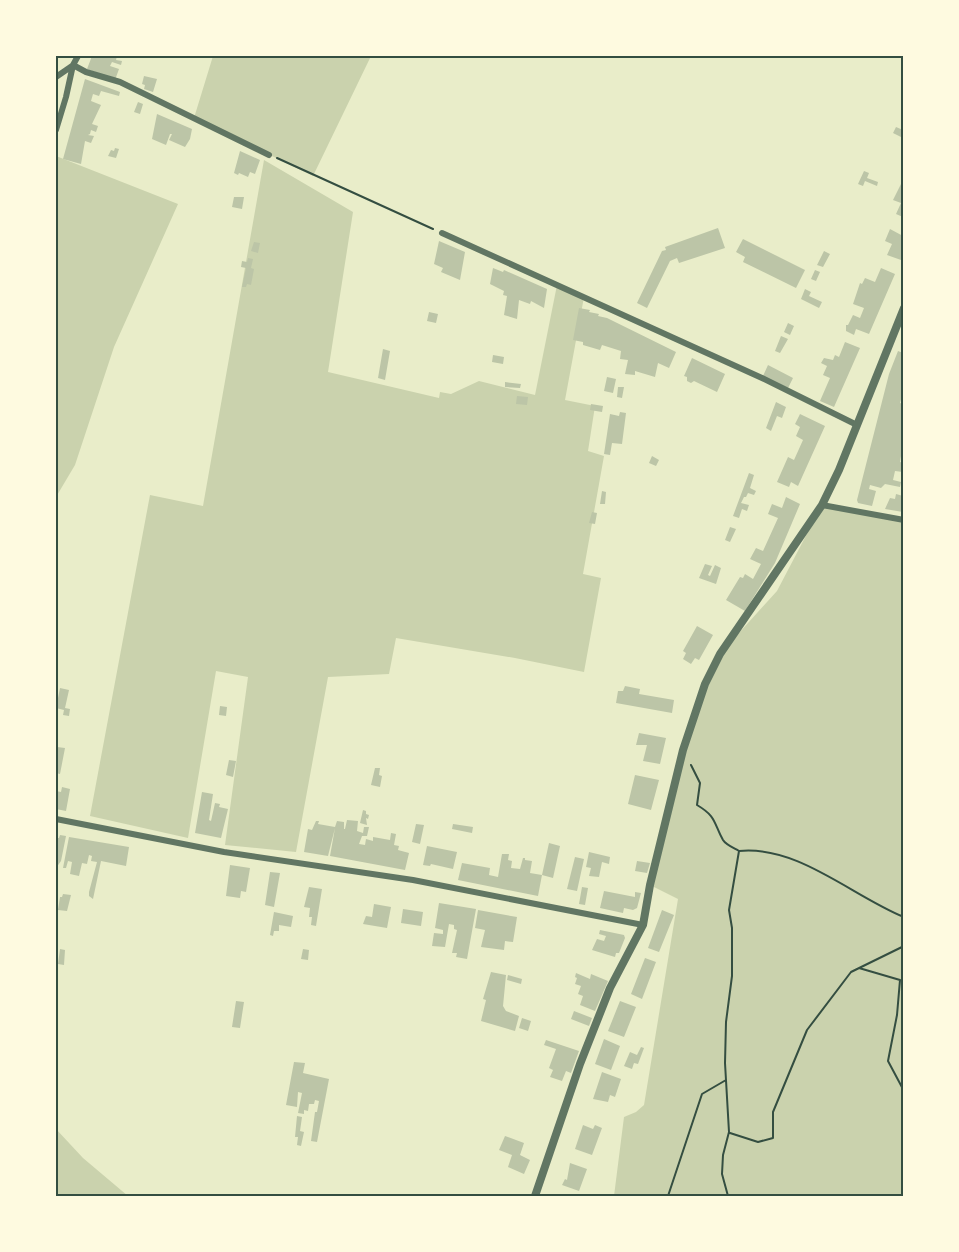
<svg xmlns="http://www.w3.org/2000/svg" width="959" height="1252" viewBox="0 0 959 1252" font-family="'Zilla Slab',serif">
<rect width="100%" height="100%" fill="#e9edc9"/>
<path fill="#cad2ad" d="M 213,56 L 371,56 L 313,176 L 194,118 Z
M 56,156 L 178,204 L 114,347 L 75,465 L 56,497 Z
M 264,160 L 353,212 L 328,372 L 439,398 L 440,392 L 451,394 L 479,381 L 535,395 L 557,285 L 584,297 L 565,400 L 595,406 L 588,451 L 604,456 L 583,574 L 601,578 L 584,672 L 515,658 L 396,638 L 389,674 L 328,677 L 296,852 L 225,845 L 248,677 L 216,671 L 188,838 L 90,816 L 150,495 L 203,506 Z
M 822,505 L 903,520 L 903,1196 L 614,1196 L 624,1117 L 636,1112 L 644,1105 L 678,899 L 650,885 L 683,750 L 720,654 L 777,591 Z
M 56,1129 L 83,1158 L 128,1196 L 56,1196 Z"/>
<path fill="#bcc5a7" d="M 92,56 L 117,56 L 116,60 L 122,61 L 121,65 L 112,62 L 110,66 L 119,69 L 115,80 L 87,69 Z
M 144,76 L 157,79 L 153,92 L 144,89 L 145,85 L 142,84 Z
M 85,79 L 120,92 L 119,96 L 101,91 L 99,96 L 93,94 L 91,101 L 101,105 L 92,124 L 98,126 L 96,132 L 91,130 L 90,134 L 88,135 L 94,136 L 91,143 L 85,141 L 81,164 L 63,159 Z
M 138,102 L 143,104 L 140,114 L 134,112 Z
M 157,114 L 192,129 L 190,139 L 185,147 L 169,140 L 172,134 L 170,134 L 166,145 L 152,139 Z
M 896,127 L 903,130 L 903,138 L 893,133 Z
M 115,148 L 119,149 L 116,158 L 108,156 L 111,150 L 114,151 Z
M 240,151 L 260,160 L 255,174 L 250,172 L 248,177 L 239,173 L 238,175 L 234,173 Z
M 864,171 L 869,173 L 867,178 L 878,182 L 877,186 L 865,181 L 863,186 L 858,184 Z
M 901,184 L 903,185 L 903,217 L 896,214 L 901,203 L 893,200 Z
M 234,197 L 244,197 L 242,209 L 232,207 Z
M 718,228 L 725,248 L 679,263 L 677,258 L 670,261 L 647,308 L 637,303 L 662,251 L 666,250 L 665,247 Z
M 890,229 L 903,236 L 903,255 L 901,260 L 887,255 L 892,244 L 885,241 Z
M 743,239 L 805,270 L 796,288 L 743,262 L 745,257 L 736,252 Z
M 439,241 L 465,252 L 460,280 L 441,272 L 443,268 L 434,264 Z
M 254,242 L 260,243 L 258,253 L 251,251 Z
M 824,251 L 830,254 L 823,267 L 817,265 Z
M 248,258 L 253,259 L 251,268 L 254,269 L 251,285 L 247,284 L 246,287 L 242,287 L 246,268 L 241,267 L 242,261 L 247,262 Z
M 493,268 L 503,272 L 504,270 L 547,289 L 544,308 L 531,301 L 530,304 L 519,300 L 517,319 L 504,315 L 507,296 L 503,295 L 504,291 L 490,284 Z
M 881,268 L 895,274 L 869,334 L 856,329 L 854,335 L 846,331 L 846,325 L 848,325 L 853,315 L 860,318 L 864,308 L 853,304 L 860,283 L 862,284 L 865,278 L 875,282 Z
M 815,270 L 820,272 L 816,281 L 811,279 Z
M 805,289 L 811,292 L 809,296 L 822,302 L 819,308 L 801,299 Z
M 579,308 L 590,310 L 589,312 L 599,314 L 598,316 L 607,318 L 676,352 L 669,368 L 658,363 L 655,377 L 635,371 L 635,375 L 625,374 L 628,360 L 620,359 L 621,351 L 602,345 L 600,350 L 583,345 L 583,342 L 573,340 Z
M 429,312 L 438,314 L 436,323 L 427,321 Z
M 788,323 L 794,326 L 790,335 L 784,332 Z
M 781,336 L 788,339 L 780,353 L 775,351 Z
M 845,342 L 860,348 L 834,407 L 820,401 L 830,378 L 823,375 L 827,366 L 821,363 L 824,358 L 833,360 L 835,355 L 839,357 Z
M 383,349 L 390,351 L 385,380 L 378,378 Z
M 898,351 L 903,353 L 903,392 L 900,403 L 903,404 L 902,437 L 903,444 L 900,462 L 903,463 L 903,472 L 895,471 L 893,480 L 901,482 L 900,487 L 885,484 L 881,488 L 870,485 L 869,489 L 876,491 L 872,506 L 858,503 L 857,500 L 889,374 Z
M 493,355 L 504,357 L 503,364 L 492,362 Z
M 692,358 L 725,374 L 717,392 L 694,381 L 691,383 L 687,381 L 687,377 L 684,376 Z
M 768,365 L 793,378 L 788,388 L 763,376 Z
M 607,377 L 616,379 L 613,393 L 604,391 Z
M 505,382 L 521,384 L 520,388 L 505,387 Z
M 618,387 L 624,387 L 622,398 L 617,397 Z
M 517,396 L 528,397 L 527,405 L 516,404 Z
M 776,402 L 786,407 L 782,418 L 777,416 L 771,431 L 766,428 Z
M 591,404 L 603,406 L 602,412 L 590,410 Z
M 620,412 L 626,413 L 622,444 L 612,443 L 610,455 L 604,454 L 610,414 L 619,416 Z
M 800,414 L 825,426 L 798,486 L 791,482 L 789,487 L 777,482 L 788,457 L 794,460 L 803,440 L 796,436 L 800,427 L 795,424 Z
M 652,456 L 659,460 L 656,466 L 649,463 Z
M 749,473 L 754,475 L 750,488 L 756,491 L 754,495 L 748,493 L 746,497 L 744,497 L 741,503 L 749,505 L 747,511 L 742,509 L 739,518 L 733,516 Z
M 602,491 L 606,492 L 605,504 L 600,504 Z
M 896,494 L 903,496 L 903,512 L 885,509 L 890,498 L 895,499 Z
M 786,497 L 800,504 L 775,563 L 745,611 L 726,600 L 740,577 L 743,578 L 745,574 L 753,579 L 761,564 L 750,559 L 756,548 L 763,551 L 778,518 L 768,514 L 772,504 L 782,508 Z
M 592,512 L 597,513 L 595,524 L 589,523 Z
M 730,527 L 736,529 L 730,542 L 725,540 Z
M 705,564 L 712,566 L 708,575 L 710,576 L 715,565 L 721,568 L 716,584 L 699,578 Z
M 697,626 L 713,635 L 699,660 L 695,658 L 691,664 L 683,659 L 686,653 L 683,651 Z
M 625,686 L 640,689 L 639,694 L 674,700 L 672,713 L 616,703 L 618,691 L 623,691 Z
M 60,688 L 69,690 L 65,708 L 70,709 L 69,716 L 63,715 L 64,710 L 56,708 Z
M 220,706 L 227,707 L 226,716 L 219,715 Z
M 639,733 L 666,738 L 660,764 L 643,761 L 647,745 L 636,745 Z
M 57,747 L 65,748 L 60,774 L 56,773 Z
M 229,760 L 236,761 L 233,777 L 226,775 Z
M 375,768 L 380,768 L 379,775 L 382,776 L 380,787 L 371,785 Z
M 635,775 L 659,780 L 651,810 L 628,804 Z
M 62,787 L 70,789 L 66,811 L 56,809 L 56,791 L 61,792 Z
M 202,792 L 213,794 L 209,820 L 211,821 L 215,803 L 220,804 L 219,807 L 228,809 L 221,838 L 195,833 Z
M 363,810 L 366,811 L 366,814 L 369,815 L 368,819 L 366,818 L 367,825 L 360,823 Z
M 347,820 L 358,821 L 357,831 L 363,833 L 364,827 L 369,827 L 367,836 L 362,836 L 359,844 L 365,845 L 366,839 L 373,841 L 373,837 L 390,840 L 391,833 L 396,834 L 394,845 L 399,846 L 398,850 L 409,853 L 405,870 L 330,856 L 335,828 L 328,856 L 304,852 L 308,829 L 312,830 L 316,821 L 319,821 L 318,824 L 335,827 L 337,821 L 344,822 L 344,829 L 345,829 Z
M 416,824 L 424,825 L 420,844 L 412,842 Z
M 453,824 L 473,827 L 472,833 L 452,829 Z
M 60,835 L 66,836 L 61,861 L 56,868 L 56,838 L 59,838 Z
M 69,837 L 129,847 L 126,866 L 101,861 L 93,899 L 89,896 L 89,892 L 97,862 L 91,861 L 92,856 L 89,855 L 87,864 L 82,863 L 79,876 L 70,874 L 72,862 L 68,861 L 66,868 L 63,868 Z
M 549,843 L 560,846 L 553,878 L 542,875 L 538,896 L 458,880 L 462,863 L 490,868 L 489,875 L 498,877 L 502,854 L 509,854 L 508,860 L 512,861 L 511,868 L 520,869 L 523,858 L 525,858 L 525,860 L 532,861 L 530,873 L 542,875 Z
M 427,846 L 457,852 L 453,869 L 431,864 L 430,866 L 423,865 Z
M 589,852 L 610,857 L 609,864 L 602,862 L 599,877 L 589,876 L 591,868 L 586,867 Z
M 575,857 L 584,859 L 577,891 L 567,889 Z
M 637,861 L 650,863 L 647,873 L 635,871 Z
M 230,865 L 250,868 L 246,892 L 241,891 L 240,898 L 226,896 Z
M 270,872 L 280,873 L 274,907 L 265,905 Z
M 309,887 L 322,889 L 316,926 L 311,925 L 312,917 L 309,917 L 310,908 L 304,907 Z
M 582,887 L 588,888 L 585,905 L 579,904 Z
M 604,891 L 635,897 L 635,892 L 641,893 L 637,908 L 633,910 L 624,908 L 623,913 L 600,908 Z
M 63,894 L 71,895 L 67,911 L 58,910 L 60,897 L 62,897 Z
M 439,903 L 476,909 L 467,959 L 456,957 L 457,953 L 452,953 L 457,930 L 454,929 L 454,925 L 449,924 L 445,947 L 432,946 L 434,933 L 443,934 L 443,930 L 435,928 Z
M 374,904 L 391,907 L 387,928 L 363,924 L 366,916 L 372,917 Z
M 403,909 L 423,912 L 421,926 L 401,923 Z
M 478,910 L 517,917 L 513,942 L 505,941 L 504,950 L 481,947 L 485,930 L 475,928 Z
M 662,910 L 674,915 L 659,952 L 648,948 Z
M 274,912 L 293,916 L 291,927 L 279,925 L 279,931 L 274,931 L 273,936 L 270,935 Z
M 600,930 L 624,935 L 625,938 L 619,953 L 616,953 L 615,957 L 592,950 L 597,939 L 604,941 L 606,936 L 599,934 Z
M 60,949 L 65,950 L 64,965 L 58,964 Z
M 303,949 L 309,950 L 308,960 L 301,959 Z
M 645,958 L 656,962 L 642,999 L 631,994 Z
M 491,972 L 506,975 L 503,1006 L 506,1011 L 519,1016 L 515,1031 L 481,1021 L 486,1000 L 483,999 Z
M 576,973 L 590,979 L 591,974 L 608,981 L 595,1011 L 580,1005 L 583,996 L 578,994 L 581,986 L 575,984 L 577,978 L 575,977 Z
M 508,975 L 522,979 L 521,984 L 507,980 Z
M 236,1001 L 244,1002 L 240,1028 L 232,1027 Z
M 620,1001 L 636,1007 L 624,1037 L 608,1031 Z
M 574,1011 L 592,1018 L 589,1026 L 571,1019 Z
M 522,1018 L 531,1021 L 528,1031 L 519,1028 Z
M 604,1039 L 620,1046 L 611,1070 L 595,1064 Z
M 546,1040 L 579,1051 L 571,1073 L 566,1071 L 562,1081 L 550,1077 L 553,1070 L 549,1068 L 556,1049 L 544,1045 Z
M 641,1047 L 644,1048 L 638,1064 L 634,1063 L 632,1069 L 624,1066 L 630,1052 L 637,1055 Z
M 294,1062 L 305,1063 L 303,1073 L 329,1079 L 317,1142 L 311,1141 L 315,1112 L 317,1112 L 319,1101 L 315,1100 L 314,1104 L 309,1104 L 308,1111 L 304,1110 L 304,1114 L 298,1113 L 302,1093 L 298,1092 L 297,1107 L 286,1105 Z
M 602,1072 L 621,1079 L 615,1097 L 610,1095 L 608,1102 L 593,1099 Z
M 297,1116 L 302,1117 L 300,1131 L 304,1132 L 301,1146 L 297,1145 L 298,1137 L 295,1137 Z
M 583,1125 L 593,1129 L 595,1125 L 602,1128 L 592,1155 L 575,1149 Z
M 505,1136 L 524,1143 L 520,1155 L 530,1160 L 524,1174 L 508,1167 L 512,1155 L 499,1150 Z
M 570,1163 L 587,1169 L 579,1191 L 562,1185 L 565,1179 L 567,1180 Z"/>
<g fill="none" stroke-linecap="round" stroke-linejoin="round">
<path stroke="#344e41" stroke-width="2" d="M 277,158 L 433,229
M 691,765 L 700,783 L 697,805 C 717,817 713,822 723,840 C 726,845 734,848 739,851
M 859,968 L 900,980 L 897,1015 L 888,1061 L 904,1091
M 730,1133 L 758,1142 L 773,1138 L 773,1112 L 807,1030 L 851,972 L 904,946
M 668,1196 L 702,1094 L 726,1080
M 728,1196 L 722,1174 L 723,1155 L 729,1132 L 725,1063 L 726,1022 L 732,976 L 732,928 L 729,910 L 739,851 C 798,845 852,896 904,917"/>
<path stroke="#617663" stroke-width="6" d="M 73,65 L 86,72 L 120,82 L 269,155
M 56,77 L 72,66
M 56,130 L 66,97 L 73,65 L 78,56
M 442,233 L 762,378 L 857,425
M 822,505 L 904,520
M 56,819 L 224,852 L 413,880 L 643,925"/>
<path stroke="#617663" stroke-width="8" d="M 535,1196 L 580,1064 L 610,988 L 643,925 L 650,885 L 683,750 L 705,684 L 720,654 L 822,505 L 839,470 L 904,308"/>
</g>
<rect width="959" height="1252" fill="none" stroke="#fefae0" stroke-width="114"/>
<rect x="57" y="57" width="845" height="1138" fill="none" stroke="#344e41" stroke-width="2"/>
</svg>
